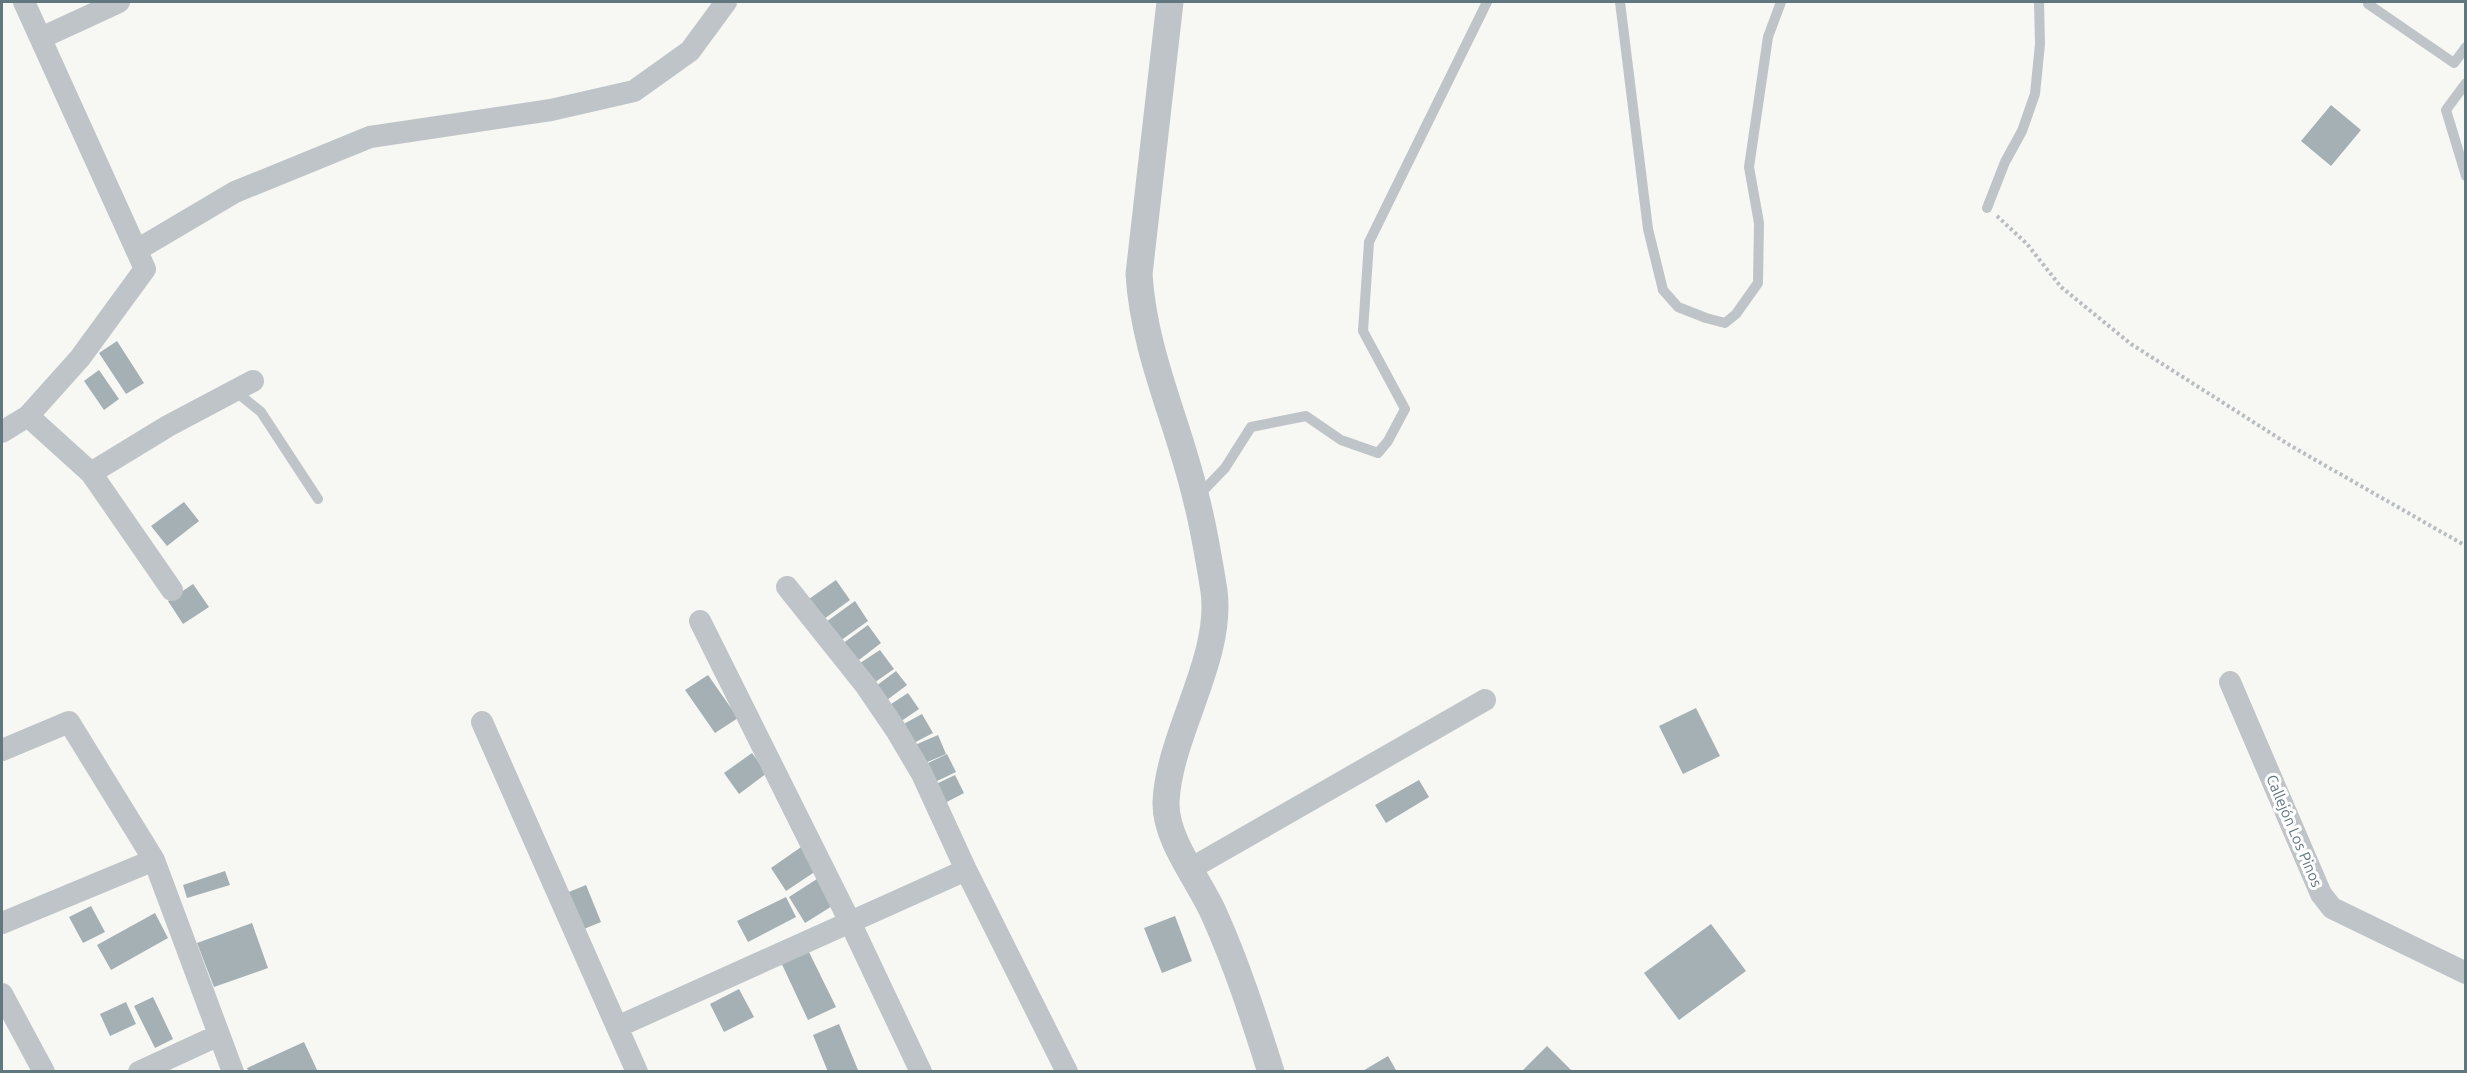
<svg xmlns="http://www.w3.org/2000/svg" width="2467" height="1073" viewBox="0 0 2467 1073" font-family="Ubuntu,sans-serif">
<rect width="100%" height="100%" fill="#f7f7f4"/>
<path fill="#a4b0b4" d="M 2331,105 L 2361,130 L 2331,166 L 2301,141 Z
M 117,341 L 144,383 L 126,394 L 99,353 Z
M 99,370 L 119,399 L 104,410 L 84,381 Z
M 184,502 L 199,521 L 167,546 L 151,526 Z
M 836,580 L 850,600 L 824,619 L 809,599 Z
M 193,584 L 209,607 L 183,624 L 168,601 Z
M 855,601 L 868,621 L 840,641 L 826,622 Z
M 868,625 L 881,643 L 855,663 L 842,644 Z
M 880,650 L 894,669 L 871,685 L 857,665 Z
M 896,671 L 907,685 L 883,703 L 872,689 Z
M 708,675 L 738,718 L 715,733 L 685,690 Z
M 908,693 L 919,709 L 897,724 L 885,708 Z
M 1696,708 L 1720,756 L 1683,774 L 1659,726 Z
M 922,714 L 933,733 L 910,745 L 900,726 Z
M 938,735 L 946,754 L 923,764 L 915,745 Z
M 752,753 L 767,773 L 739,794 L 724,773 Z
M 947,754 L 956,772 L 933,783 L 924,765 Z
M 955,775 L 964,793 L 941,805 L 932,786 Z
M 1419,780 L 1429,797 L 1386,823 L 1375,805 Z
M 804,845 L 819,869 L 786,891 L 771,868 Z
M 225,871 L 230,885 L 187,898 L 183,885 Z
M 820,877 L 837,903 L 805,923 L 789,897 Z
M 586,885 L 601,922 L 579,931 L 564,894 Z
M 786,897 L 796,917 L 748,942 L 737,921 Z
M 91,906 L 105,932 L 83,943 L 69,917 Z
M 155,913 L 168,938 L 111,970 L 97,945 Z
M 1175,916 L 1192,961 L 1162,973 L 1144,928 Z
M 252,923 L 268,968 L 214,987 L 197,943 Z
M 1711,924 L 1746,971 L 1679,1020 L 1644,973 Z
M 806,946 L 836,1007 L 808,1020 L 779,958 Z
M 739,989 L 754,1017 L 724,1032 L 710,1004 Z
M 153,997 L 173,1039 L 155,1048 L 134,1006 Z
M 126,1002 L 136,1024 L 110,1036 L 100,1014 Z
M 839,1024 L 858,1070 L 853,1072 L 828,1072 L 813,1035 Z
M 304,1042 L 318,1072 L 249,1072 L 247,1068 Z
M 1547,1046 L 1573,1072 L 1521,1072 Z
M 1388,1056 L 1397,1072 L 1361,1072 Z"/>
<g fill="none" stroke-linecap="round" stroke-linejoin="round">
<path stroke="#b8bdbf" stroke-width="4" stroke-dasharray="3 3" stroke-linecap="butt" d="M 1997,216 L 2027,244 L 2061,287 L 2131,344 L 2291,446 L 2466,546"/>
<path stroke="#bec4c7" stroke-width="10" d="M 1620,2 L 1648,229 L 1663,290 L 1678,307 L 1706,318 L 1725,323 L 1736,314 L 1758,283 L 1759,223 L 1749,167 L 1768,37 L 1781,2
M 2368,2 L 2368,4 L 2454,63 L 2466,47
M 2466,83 L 2446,110 L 2466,176
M 1987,208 L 2005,162 L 2022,131 L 2035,94 L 2040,44 L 2039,2
M 234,390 L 261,412 L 318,499
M 1199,495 L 1225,468 L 1251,427 L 1306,416 L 1341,440 L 1378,453 L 1388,441 L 1405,409 L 1363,331 L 1369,242 L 1487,2"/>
<path stroke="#bec4c7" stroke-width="22" d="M 41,38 L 119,2
M 137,250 L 235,192 L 370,137 L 551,110 L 634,91 L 690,51 L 726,2
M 28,416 L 91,473 L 172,590
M 2,432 L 28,416 L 80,358 L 145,269 L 24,2
M 91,473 L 168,426 L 253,381
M 787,587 L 866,686 L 896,730 L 922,774 L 966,870 L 1067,1072
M 700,621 L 850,922 L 921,1072
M 2230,682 L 2321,894 L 2332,908 L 2466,973
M 482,722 L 637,1072
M 2,750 L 69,722 L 154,860
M 1190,869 L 1485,700
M 2,923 L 154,860 L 233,1072
M 2,994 L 44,1072
M 617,1027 L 966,870
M 139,1072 L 219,1035"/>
<path stroke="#bec4c7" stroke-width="27" d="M 1170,2 L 1139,274 C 1144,354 1178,421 1196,498 C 1204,528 1209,560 1214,591 C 1223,659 1169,734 1166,802 C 1165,840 1199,880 1214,914 C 1237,965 1254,1018 1271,1072"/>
</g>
<g text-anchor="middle" stroke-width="6" stroke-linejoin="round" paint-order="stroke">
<g font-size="15" fill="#617780" stroke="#fff">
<text transform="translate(2294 831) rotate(67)" y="5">Callejón Los Pinos</text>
</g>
</g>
<rect width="2467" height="1073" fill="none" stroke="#617780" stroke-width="6"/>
</svg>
